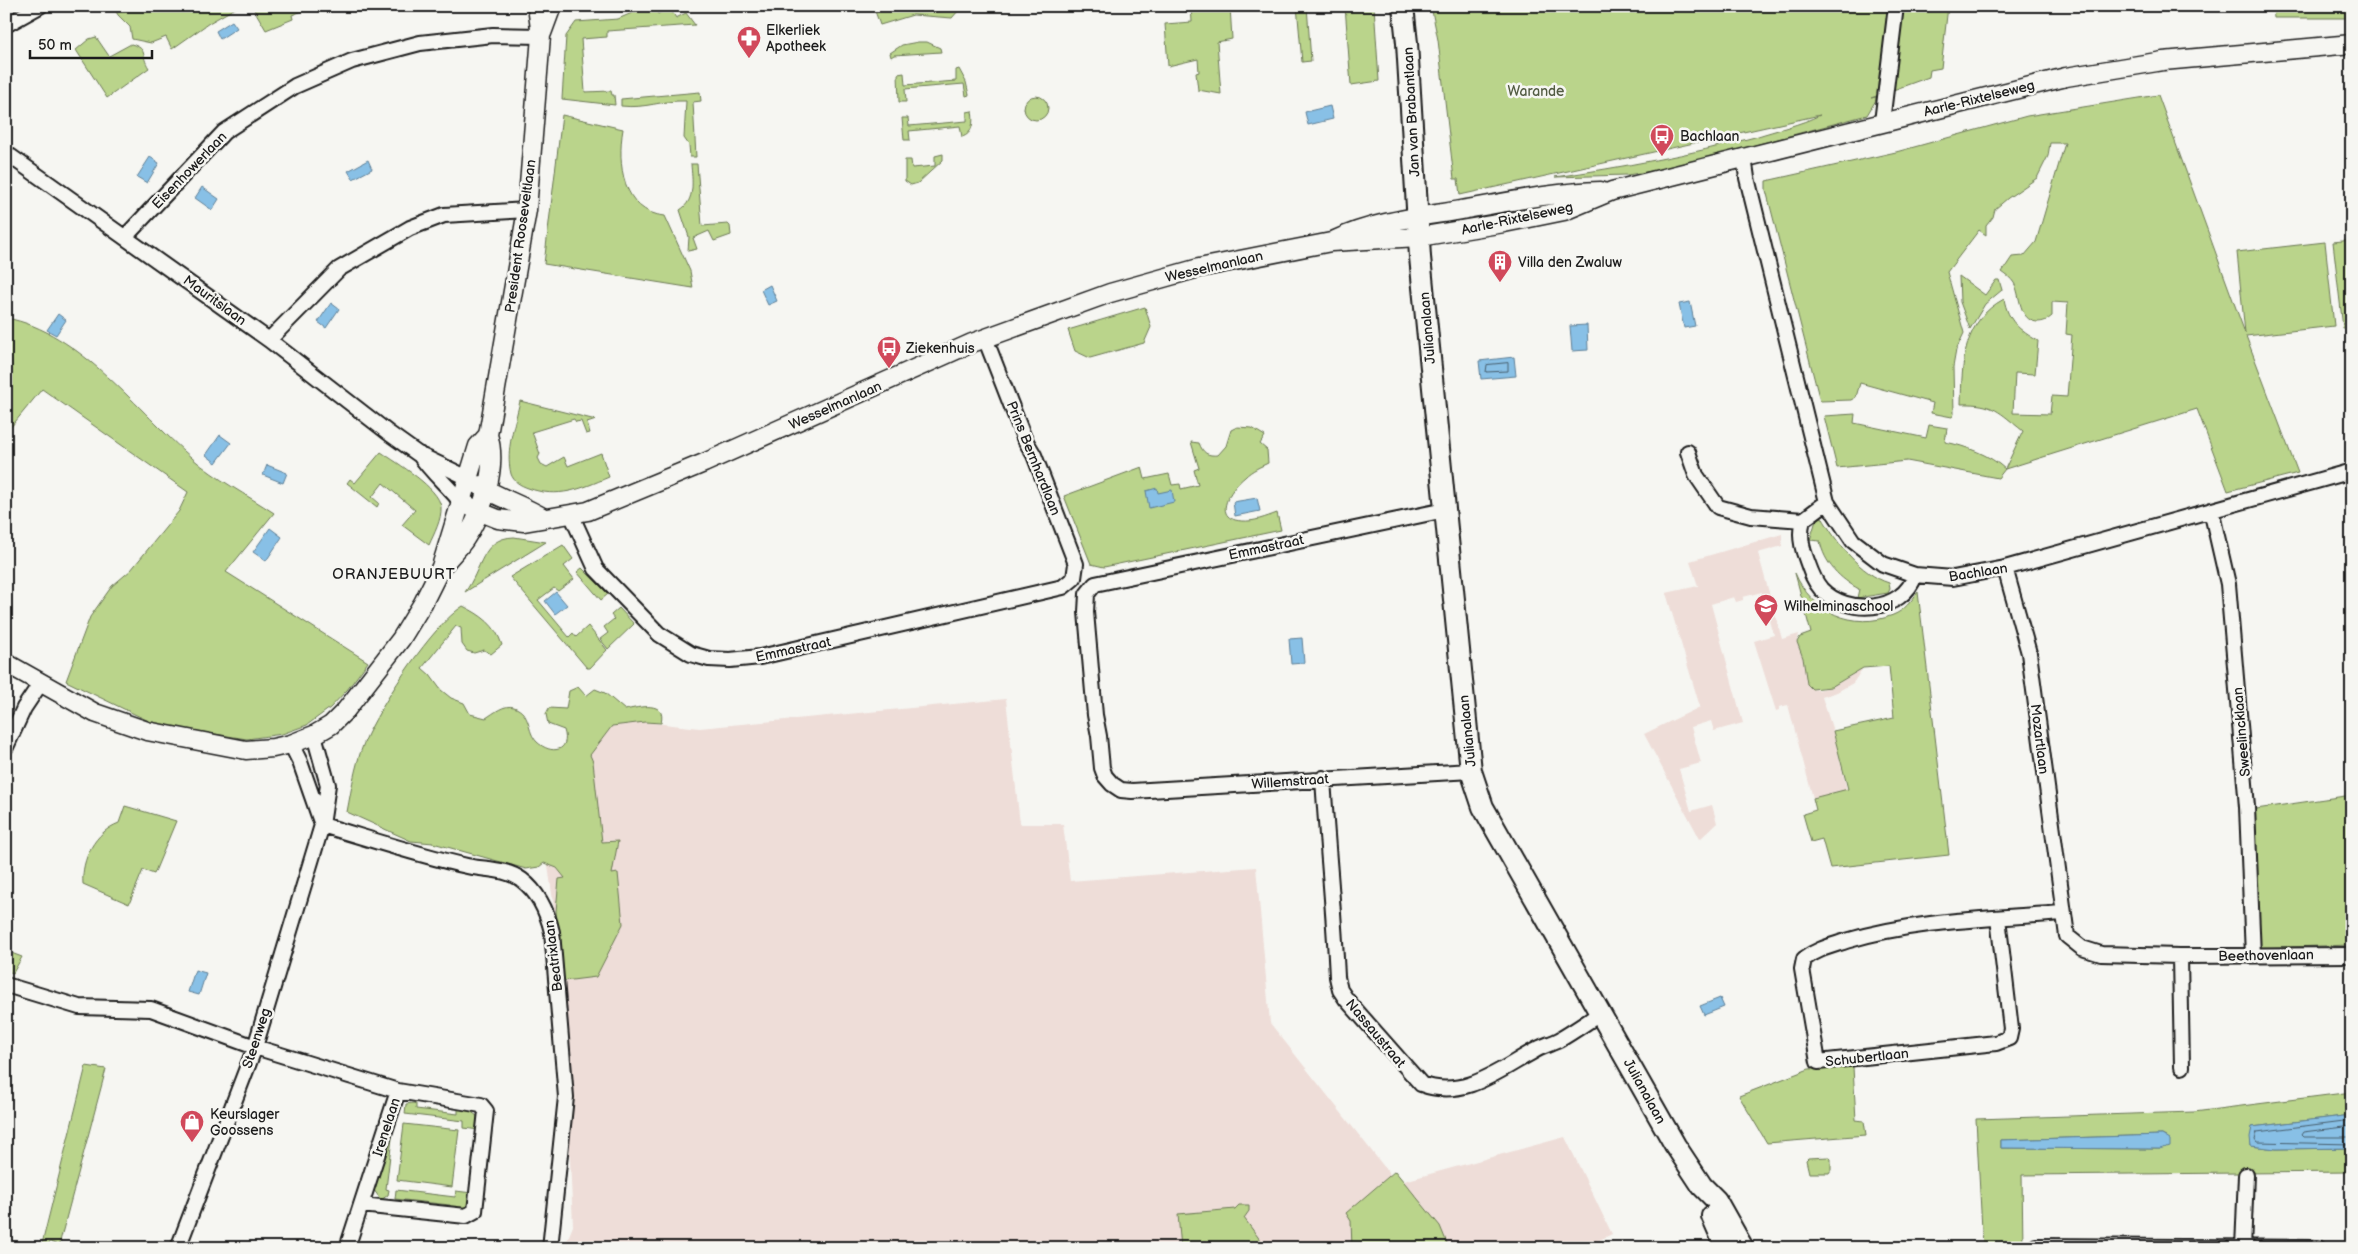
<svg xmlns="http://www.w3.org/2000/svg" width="2358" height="1254" viewBox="0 0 2358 1254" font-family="'Balsamiq Sans',sans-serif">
<rect width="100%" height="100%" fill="#f6f6f2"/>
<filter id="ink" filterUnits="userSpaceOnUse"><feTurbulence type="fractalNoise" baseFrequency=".02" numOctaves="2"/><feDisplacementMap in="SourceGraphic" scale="10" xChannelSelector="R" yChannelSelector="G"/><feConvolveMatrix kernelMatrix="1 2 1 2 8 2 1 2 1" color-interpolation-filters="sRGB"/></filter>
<g filter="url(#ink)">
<path fill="#eeddd8" d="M 1782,534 L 1782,546 L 1758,553 L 1782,639 L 1799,634 L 1797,642 L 1803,658 L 1807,684 L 1812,689 L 1818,690 L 1831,687 L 1863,668 L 1853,683 L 1837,692 L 1822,697 L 1833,731 L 1847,790 L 1813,798 L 1788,705 L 1779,707 L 1779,710 L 1776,711 L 1754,641 L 1774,635 L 1769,617 L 1766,617 L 1765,612 L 1767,611 L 1762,592 L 1743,597 L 1743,600 L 1736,602 L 1734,597 L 1711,604 L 1743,723 L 1714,731 L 1711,721 L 1691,727 L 1701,763 L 1679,769 L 1691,811 L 1712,805 L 1717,823 L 1700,839 L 1644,734 L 1700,707 L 1666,593 L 1698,586 L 1690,561 Z
M 1006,699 L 1020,824 L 1063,824 L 1070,881 L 1256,867 L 1270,1023 L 1397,1183 L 1565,1137 L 1612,1234 L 1583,1248 L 564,1248 L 573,1226 L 561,958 L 543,830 L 550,801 L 612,726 L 645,722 L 700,728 Z"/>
<path fill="#bad48b" stroke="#6b7854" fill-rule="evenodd" d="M 113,6 L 239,6 L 209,23 L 172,49 L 166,37 L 151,43 L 132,39 L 130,27 L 118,15 Z
M 252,6 L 309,6 L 310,8 L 292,15 L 293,19 L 266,30 Z
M 648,6 L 652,6 L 658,14 L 669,7 L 676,18 L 686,13 L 695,25 L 607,31 L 607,37 L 581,39 L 585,92 L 611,91 L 612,95 L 614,95 L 615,105 L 562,99 L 566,36 L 576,22 L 618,19 Z
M 934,6 L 958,6 L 959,10 L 952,18 L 913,15 L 880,25 L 875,11 Z
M 1191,6 L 1230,6 L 1232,39 L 1217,42 L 1221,94 L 1198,90 L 1196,73 L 1199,72 L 1198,59 L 1168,66 L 1165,24 L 1192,22 Z
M 1297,6 L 1307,6 L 1311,61 L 1302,62 Z
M 1345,6 L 1374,6 L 1379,81 L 1351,85 Z
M 1431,6 L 1948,6 L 1941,68 L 1930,70 L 1929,77 L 1871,98 L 1876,97 L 1876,100 L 1867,115 L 1670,168 L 1627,175 L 1555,177 C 1622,167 1689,155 1755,137 C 1776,130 1800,125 1820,115 L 1460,195 L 1458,179 L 1454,179 L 1438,40 Z
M 2273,6 L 2352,6 L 2352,18 L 2274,18 Z
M 96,37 L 109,56 L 131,44 C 149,49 140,55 149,68 L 107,98 L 76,50 L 89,39 Z
M 918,42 L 927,42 L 940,48 L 941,52 L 894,55 L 891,57 L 890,53 L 902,45 Z
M 959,69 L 966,82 L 969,95 L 966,96 L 964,84 L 905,89 L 906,102 L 899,102 L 898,74 L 904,73 L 905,85 L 956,81 L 956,70 Z
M 700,92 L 701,101 L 693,102 L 696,157 L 690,157 L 689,145 L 684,138 L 686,101 C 661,100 646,109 621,106 L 621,99 Z
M 2158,95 L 2245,333 L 2237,252 L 2325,242 L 2334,326 L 2246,336 L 2298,473 L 2228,491 L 2197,409 L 2005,469 L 1998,478 L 1907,461 L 1837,468 L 1824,416 L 1855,414 L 1854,423 L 1926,438 L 1929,425 L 1947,428 L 1945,442 C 1966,446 1990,455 2005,469 L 2023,431 C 1999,412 1994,403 1961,404 C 1962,362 1963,321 2004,299 C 2008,321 2019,330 2038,341 L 2035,374 L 2015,373 L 2013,413 L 2050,414 L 2052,396 L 2067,397 L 2072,335 L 2066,334 L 2068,303 L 2052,302 L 2052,316 C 2047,320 2044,322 2037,322 C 2018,320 2021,295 2014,283 C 2011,278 2006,275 2002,272 L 2012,257 L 2024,256 L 2036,242 L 2065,143 L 2050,143 L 2048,156 L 2037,178 L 2008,198 L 1995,209 L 1993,217 L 1986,226 L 1986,235 L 1979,230 L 1947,272 L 1964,333 L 1956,350 L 1953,367 L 1954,414 L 1952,417 L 1931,413 L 1933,403 L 1860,383 L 1856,397 L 1851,400 L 1820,401 L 1766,190 L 1766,181 L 1896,152 L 2027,116 Z
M1024 108a12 12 0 1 1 24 0a12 12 0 1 1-24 0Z
M 972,111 C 974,122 973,134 962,137 L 960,126 L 909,131 L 910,140 L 904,140 L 902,118 L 908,118 L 909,126 L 967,121 L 967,112 Z
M 562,115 L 623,129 C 617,163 622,212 665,216 L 690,271 L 693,288 L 544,264 Z
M 943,154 L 943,160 L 918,183 L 911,185 L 905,181 L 905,160 L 911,160 L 912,168 L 935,166 L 935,156 Z
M 691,164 L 697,164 L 702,226 L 728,224 L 730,226 L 731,235 L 714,241 L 709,231 L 693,238 L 697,249 L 688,251 L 689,237 L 680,210 C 696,200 692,180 691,164 Z
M 2352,240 L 2352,327 L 2343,328 L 2333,242 Z
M 1959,276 L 1985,295 L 1996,280 L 1999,280 L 2002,290 L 1985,304 L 1970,329 L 1960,302 Z
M 1145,307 L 1151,327 L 1144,343 L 1090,358 L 1075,351 L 1068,330 Z
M 6,318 C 80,331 138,412 192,458 C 216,479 247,495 274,513 L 226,572 L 368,662 L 347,690 L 330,708 L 307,725 L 282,734 L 247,739 L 157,725 L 66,681 L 90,617 L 112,586 L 131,570 L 179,511 L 188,492 L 42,389 L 6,433 Z
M 520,401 L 596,420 L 587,423 L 590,433 L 586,434 L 581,421 L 576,422 L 574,419 L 532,432 L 540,454 L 538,458 L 541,464 L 547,467 L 564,457 L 568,466 L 601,453 L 609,477 C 581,489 558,499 528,488 C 520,485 514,482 511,474 C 505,450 515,424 520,401 Z
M 1237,427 L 1252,428 L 1265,436 L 1260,444 L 1267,450 L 1268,463 C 1260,467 1252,470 1245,477 C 1231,488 1210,519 1242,521 C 1254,522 1266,517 1277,513 L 1281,530 L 1104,567 L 1091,564 L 1064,496 L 1142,467 L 1145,479 L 1169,474 L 1172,485 L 1180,484 L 1181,489 L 1198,485 L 1194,470 L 1199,468 L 1191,442 L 1199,443 C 1203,453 1207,456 1218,455 L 1226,446 L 1231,430 Z
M 381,452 C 397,463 439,488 441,507 C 442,519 434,534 429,545 L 402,525 L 415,510 L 383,483 L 372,497 L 379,503 L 377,507 L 347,483 L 350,479 L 355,483 Z
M 1817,517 L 1822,517 C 1836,542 1860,574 1889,583 L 1890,589 L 1888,593 L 1857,598 L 1859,589 C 1840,579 1824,563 1820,541 L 1810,540 Z
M 514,537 L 546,542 L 465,592 C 482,570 481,538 514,537 Z
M 563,545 L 573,559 L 564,566 L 574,579 L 558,591 L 554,588 L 538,600 L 569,637 L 573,633 L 576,637 L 588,626 L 607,650 L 590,668 L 587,668 L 510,577 Z
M 582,568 L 608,594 L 601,600 L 577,572 Z
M 1795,573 C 1811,612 1854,631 1893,615 C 1904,611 1912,600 1918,592 L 1949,855 L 1830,868 L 1822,839 L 1811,842 L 1803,814 L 1816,810 L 1813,798 L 1848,789 L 1833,731 L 1894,718 L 1889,666 L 1863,668 L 1831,687 L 1812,689 L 1807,684 L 1803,658 L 1797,642 L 1800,637 L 1811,633 Z
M 463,606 C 481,615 496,625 502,645 L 491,654 L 484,650 L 474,653 L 467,651 L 462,644 L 461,628 L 456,626 L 422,668 L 430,675 L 441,690 L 451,698 L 464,703 L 470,714 L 486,718 C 494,713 504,704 514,707 C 532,714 526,731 537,742 C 551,755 571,752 564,730 L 548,724 L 546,714 L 549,708 L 566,709 L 569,691 L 578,687 L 586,696 L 595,689 L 605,693 L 625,710 C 639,707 667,700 661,723 L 645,722 L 612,726 L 590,755 L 593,762 L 602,842 L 618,841 L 612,874 L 618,873 L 623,924 L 596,977 L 564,981 L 556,911 L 559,879 L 565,878 L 557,868 L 544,863 L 539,867 L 526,869 L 433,843 L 411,841 L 347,812 C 352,786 356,758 368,734 C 385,699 431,627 463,606 Z
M 619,608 L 634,624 L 608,649 L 600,639 L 608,633 L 604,627 L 614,619 L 611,615 Z
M 2352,795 L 2352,945 L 2257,948 L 2249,810 Z
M 125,806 L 176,821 L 154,874 L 143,870 L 129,904 L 83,884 C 81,859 95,832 119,823 Z
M 6,951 L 22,957 L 13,973 L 6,971 Z
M 86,1066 L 106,1069 L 59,1245 L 50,1242 L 48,1246 L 42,1244 Z
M 1853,1067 L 1856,1120 L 1864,1121 L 1866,1135 L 1767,1143 L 1739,1096 L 1809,1069 Z
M 2352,1092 L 2352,1115 L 2252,1127 L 2251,1146 L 2276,1149 L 2352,1148 L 2352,1172 L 2022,1175 L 2023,1248 L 1983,1248 L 1976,1119 L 2194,1112 ZM 2162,1135 L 2166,1137 L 2160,1149 L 2001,1148 L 2001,1140 Z
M 413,1103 L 416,1104 L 416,1109 L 458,1114 L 458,1109 L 469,1110 L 477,1116 L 479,1130 L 464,1128 L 464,1121 L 405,1114 L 406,1104 Z
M 395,1113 L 386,1189 L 389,1190 L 388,1195 L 381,1200 L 374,1190 L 373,1183 Z
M 404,1124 L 459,1130 L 452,1187 L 397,1180 Z
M 1829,1157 L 1831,1159 L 1831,1170 L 1829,1173 L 1809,1173 L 1806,1160 L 1808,1158 Z
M 1395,1171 L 1440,1226 L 1449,1248 L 1352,1248 L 1351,1221 L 1346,1213 Z
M 396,1190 L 455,1197 L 456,1191 L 472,1193 L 466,1207 L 450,1211 L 450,1205 L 395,1199 Z
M 1239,1205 L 1249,1205 L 1249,1211 L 1244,1218 L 1266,1248 L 1181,1248 L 1178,1214 L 1235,1209 Z"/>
<path fill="#88c0e6" stroke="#5d7e95" d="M 232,21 L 237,28 L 220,39 L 216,31 Z
M 1330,106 L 1333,119 L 1308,125 L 1305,112 Z
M 150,157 L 159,163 L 147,183 L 137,177 Z
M 368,160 L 372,169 L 353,179 L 348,171 Z
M 202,187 L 219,199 L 212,210 L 195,198 Z
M 770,285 L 777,301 L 768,305 L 761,290 Z
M 1690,302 L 1695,326 L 1684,328 L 1679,304 Z
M 331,303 L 339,309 L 326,328 L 318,322 Z
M 58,314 L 66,320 L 56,335 L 47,330 Z
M 1587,325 L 1588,350 L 1572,351 L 1570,326 Z
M 1514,357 L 1516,376 L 1481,379 L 1479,361 Z
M 220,435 L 231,443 L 216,463 L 206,455 Z
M 267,465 L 287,473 L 283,483 L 263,475 Z
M 1157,488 L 1158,493 L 1172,490 L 1174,502 L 1149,508 L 1146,491 Z
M 1257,498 L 1260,511 L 1235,516 L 1233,502 Z
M 270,528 L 282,537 L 266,561 L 253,552 Z
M 556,592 L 567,605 L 555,614 L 545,601 Z
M 1302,638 L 1304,663 L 1291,664 L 1289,639 Z
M 195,970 L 206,973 L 199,995 L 188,992 Z
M 1720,998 L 1724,1007 L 1704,1015 L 1700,1006 Z
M 2352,1115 L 2352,1148 L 2276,1149 L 2251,1146 L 2250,1137 L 2252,1127 Z
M 2162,1135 L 2170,1140 L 2170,1146 L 2160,1149 L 2001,1148 L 2001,1140 Z"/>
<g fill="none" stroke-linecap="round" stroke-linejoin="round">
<path stroke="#475e6d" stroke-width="1" d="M 1508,363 L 1508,371 L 1486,372 L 1487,365 Z
M 2352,1120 L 2257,1132 L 2255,1139 L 2257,1142 L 2352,1144
M 2352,1126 L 2303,1132 L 2301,1135 L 2303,1137 L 2352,1137"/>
<defs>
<path id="minor" d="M 6,25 L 40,6
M 1882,122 L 1896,6
M 6,153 L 269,340 L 390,434 L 418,454 L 468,478
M 1744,157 L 1747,178 L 1827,502 L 1853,541 L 1883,564 L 1915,575 L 1953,578 L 2005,568 L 2352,471
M 126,236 L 224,132 L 295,86 L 352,61 L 420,43 L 493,35 L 541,36
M 269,340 L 339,269 L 410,228 L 444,215 L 527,210
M 1688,452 L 1696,475 L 1718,507 L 1751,516 L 1803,520
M 419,454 C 431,472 447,485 460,501
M 1827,502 L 1803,520 C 1799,533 1801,545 1806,558 C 1810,569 1813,580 1821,589 C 1847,616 1903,613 1915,575
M 1445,510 L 1095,584 L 1087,594 L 1086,612 L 1095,715 L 1099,736 L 1102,768 L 1105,776 L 1112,784 L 1121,790 L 1132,791 L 1471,771
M 2211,510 L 2228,584 L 2247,807 L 2253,956
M 571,514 L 596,569 L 659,634 L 691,654 L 709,659 L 730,660 L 760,657 L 1063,587 L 1074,578 L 1076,564 L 1034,455 L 1024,438 L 985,338
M 2005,568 L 2029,653 L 2067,936 L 2082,948 L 2101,954 L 2180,956 L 2352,955
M 291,744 L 300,762 L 321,822
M 6,747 L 24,708 L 40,684
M 1323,778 C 1327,845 1334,911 1337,977 L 1340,990 L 1346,999 L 1421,1084 C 1464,1100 1499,1070 1534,1051 C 1542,1046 1551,1044 1559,1040 C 1573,1032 1587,1022 1601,1013
M 322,825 C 370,839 418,855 467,866 C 485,870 506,868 522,880 C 539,893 547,911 552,932 L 566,1097 L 550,1248
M 1998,918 L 2011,1029 L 2009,1038 L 1996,1043 L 1818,1062 L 1802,969 L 1804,959 C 1817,949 1831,946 1846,941 C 1915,920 1990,919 2062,913
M 2180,956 L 2182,1067
M 6,985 L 79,1007 L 151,1009 L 255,1047 L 398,1091 L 481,1105 L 486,1111 L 475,1211 L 466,1216 L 361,1205
M 178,1248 L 255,1047 L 322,825 L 328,785 L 314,735
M 347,1248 L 398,1091
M 2036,1248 L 2036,1246 L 2319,1248
M 2243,1248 L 2246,1175"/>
<path id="tertiary" d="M 542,33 L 552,6
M 1335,240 C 1374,221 1419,217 1461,210 C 1508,202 1554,192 1601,191
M 478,485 C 499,498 523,505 544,518
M 460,501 L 478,511 L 498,519 L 524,522 L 588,511 L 704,463 L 972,343 L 1110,293 L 1199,268 L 1331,242 L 1419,237 L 1504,223 L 1564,211 L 1612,191 L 2066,77 L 2163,61 L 2352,44
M 445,563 C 451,555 460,547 465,539 C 483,512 498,467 488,435 L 527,210 L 541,36 L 537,6
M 6,663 L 95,713 L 147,731 L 246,750 L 273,748 L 291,744 L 314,735 L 331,725 L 346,710 L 401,639 L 423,603 L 441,567 L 478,446 L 488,435"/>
<path id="secondary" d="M 1403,6 L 1407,43 L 1420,257 L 1471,771 L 1483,807 L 1675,1145 L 1702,1186 L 1716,1200 L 1743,1248
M 1712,1216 L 1726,1248"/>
</defs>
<use href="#minor" stroke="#1c1c1c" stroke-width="18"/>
<use href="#tertiary" stroke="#1c1c1c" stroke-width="21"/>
<use href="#secondary" stroke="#1c1c1c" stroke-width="24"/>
<use href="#minor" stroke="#f6f6f2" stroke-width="14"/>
<use href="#tertiary" stroke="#f6f6f2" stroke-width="18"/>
<use href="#secondary" stroke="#f6f6f2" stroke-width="20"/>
</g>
</g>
<defs>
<symbol id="pharmacy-pin" viewBox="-11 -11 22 30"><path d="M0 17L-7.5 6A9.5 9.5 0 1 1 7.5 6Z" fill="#d1495b" stroke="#f6f6f2"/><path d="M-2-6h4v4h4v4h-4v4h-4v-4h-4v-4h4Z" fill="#fff"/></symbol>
<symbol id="bus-pin" viewBox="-11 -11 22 30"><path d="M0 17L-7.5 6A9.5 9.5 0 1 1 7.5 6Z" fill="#d1495b" stroke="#f6f6f2"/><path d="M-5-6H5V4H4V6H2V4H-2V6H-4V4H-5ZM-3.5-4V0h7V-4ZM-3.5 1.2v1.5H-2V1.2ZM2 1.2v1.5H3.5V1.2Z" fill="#fff"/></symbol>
<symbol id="building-pin" viewBox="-11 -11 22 30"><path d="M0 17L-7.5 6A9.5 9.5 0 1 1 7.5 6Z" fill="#d1495b" stroke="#f6f6f2"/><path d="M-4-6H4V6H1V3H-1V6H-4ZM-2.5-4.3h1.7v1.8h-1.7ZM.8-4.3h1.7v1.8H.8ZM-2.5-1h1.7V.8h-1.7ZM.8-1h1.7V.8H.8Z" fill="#fff"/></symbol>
<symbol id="school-pin" viewBox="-11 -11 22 30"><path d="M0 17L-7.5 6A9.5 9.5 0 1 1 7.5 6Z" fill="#d1495b" stroke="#f6f6f2"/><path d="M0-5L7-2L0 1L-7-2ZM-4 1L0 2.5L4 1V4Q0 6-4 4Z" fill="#fff"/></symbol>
<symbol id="shop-pin" viewBox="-11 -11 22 30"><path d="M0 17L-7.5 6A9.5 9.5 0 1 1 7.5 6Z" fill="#d1495b" stroke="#f6f6f2"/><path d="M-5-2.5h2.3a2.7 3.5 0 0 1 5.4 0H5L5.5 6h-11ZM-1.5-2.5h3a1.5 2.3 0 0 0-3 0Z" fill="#fff"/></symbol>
</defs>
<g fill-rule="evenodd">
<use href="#pharmacy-pin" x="735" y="24" width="28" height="38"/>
<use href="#bus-pin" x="1648" y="122" width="28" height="38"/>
<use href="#building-pin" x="1486" y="248" width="28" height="38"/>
<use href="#bus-pin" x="875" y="334" width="28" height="38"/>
<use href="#school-pin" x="1752" y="592" width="28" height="38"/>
<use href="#shop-pin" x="178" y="1108" width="28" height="38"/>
</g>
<g text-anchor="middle" stroke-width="5" stroke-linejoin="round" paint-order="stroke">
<g font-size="14" fill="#1c1c1c" stroke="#f6f6f2" text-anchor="start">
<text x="766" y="35">Elkerliek<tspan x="766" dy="16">Apotheek</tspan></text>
<text x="1680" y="141">Bachlaan</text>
<text x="1518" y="267">Villa den Zwaluw</text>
<text x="906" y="353">Ziekenhuis</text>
<text x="1784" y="611">Wilhelminaschool</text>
<text x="210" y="1119">Keurslager<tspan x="210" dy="16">Goossens</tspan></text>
</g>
<g font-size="14" fill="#535c43" stroke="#f6f6f2">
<text x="1536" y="96">Warande</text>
</g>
<g font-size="14" fill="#1c1c1c" stroke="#f6f6f2">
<text transform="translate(1979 98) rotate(-14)" y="5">Aarle-Rixtelseweg</text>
<text transform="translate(1411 112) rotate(-93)" y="5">Jan van Brabantlaan</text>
<text transform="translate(189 170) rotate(-46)" y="5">Eisenhowerlaan</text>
<text transform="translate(1517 218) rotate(-12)" y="5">Aarle-Rixtelseweg</text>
<text transform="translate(520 236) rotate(-82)" y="5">President Rooseveltlaan</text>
<text transform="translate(1214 266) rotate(-13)" y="5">Wesselmanlaan</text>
<text transform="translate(215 300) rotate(36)" y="5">Mauritslaan</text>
<text transform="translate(1427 328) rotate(-95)" y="5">Julianalaan</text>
<text transform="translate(835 405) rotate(-24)" y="5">Wesselmanlaan</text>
<text transform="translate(1034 458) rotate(68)" y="5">Prins Bernhardlaan</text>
<text transform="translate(1266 547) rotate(-12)" y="5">Emmastraat</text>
<text transform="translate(1978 572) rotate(-9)" y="5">Bachlaan</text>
<text transform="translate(793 649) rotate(-12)" y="5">Emmastraat</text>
<text transform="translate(1467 731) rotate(-96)" y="5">Julianalaan</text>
<text transform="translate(2241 732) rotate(-95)" y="5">Sweelincklaan</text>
<text transform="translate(2040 739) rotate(83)" y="5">Mozartlaan</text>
<text transform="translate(1290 781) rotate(-4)" y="5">Willemstraat</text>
<text transform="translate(2266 955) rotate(-1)" y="5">Beethovenlaan</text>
<text transform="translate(553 956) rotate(-97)" y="5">Beatrixlaan</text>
<text transform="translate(1376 1033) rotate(50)" y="5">Nassaustraat</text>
<text transform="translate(256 1038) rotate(-72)" y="5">Steenweg</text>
<text transform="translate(1867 1057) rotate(-6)" y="5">Schubertlaan</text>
<text transform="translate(1645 1091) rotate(61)" y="5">Julianalaan</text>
<text transform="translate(386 1127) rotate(-72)" y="5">Irenelaan</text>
</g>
<g font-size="15" letter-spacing="1" fill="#1c1c1c" stroke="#f6f6f2">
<text x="394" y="579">ORANJEBUURT</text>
</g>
</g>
<rect width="2358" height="1254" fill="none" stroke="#f6f6f2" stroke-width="25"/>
<rect x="12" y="12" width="2333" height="1229" fill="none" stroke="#1c1c1c" stroke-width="2" filter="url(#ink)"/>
<path d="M30 50v8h122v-8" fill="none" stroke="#1c1c1c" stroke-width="2.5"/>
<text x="38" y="50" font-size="15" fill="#1c1c1c" stroke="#f6f6f2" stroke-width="4" paint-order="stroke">50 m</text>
</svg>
